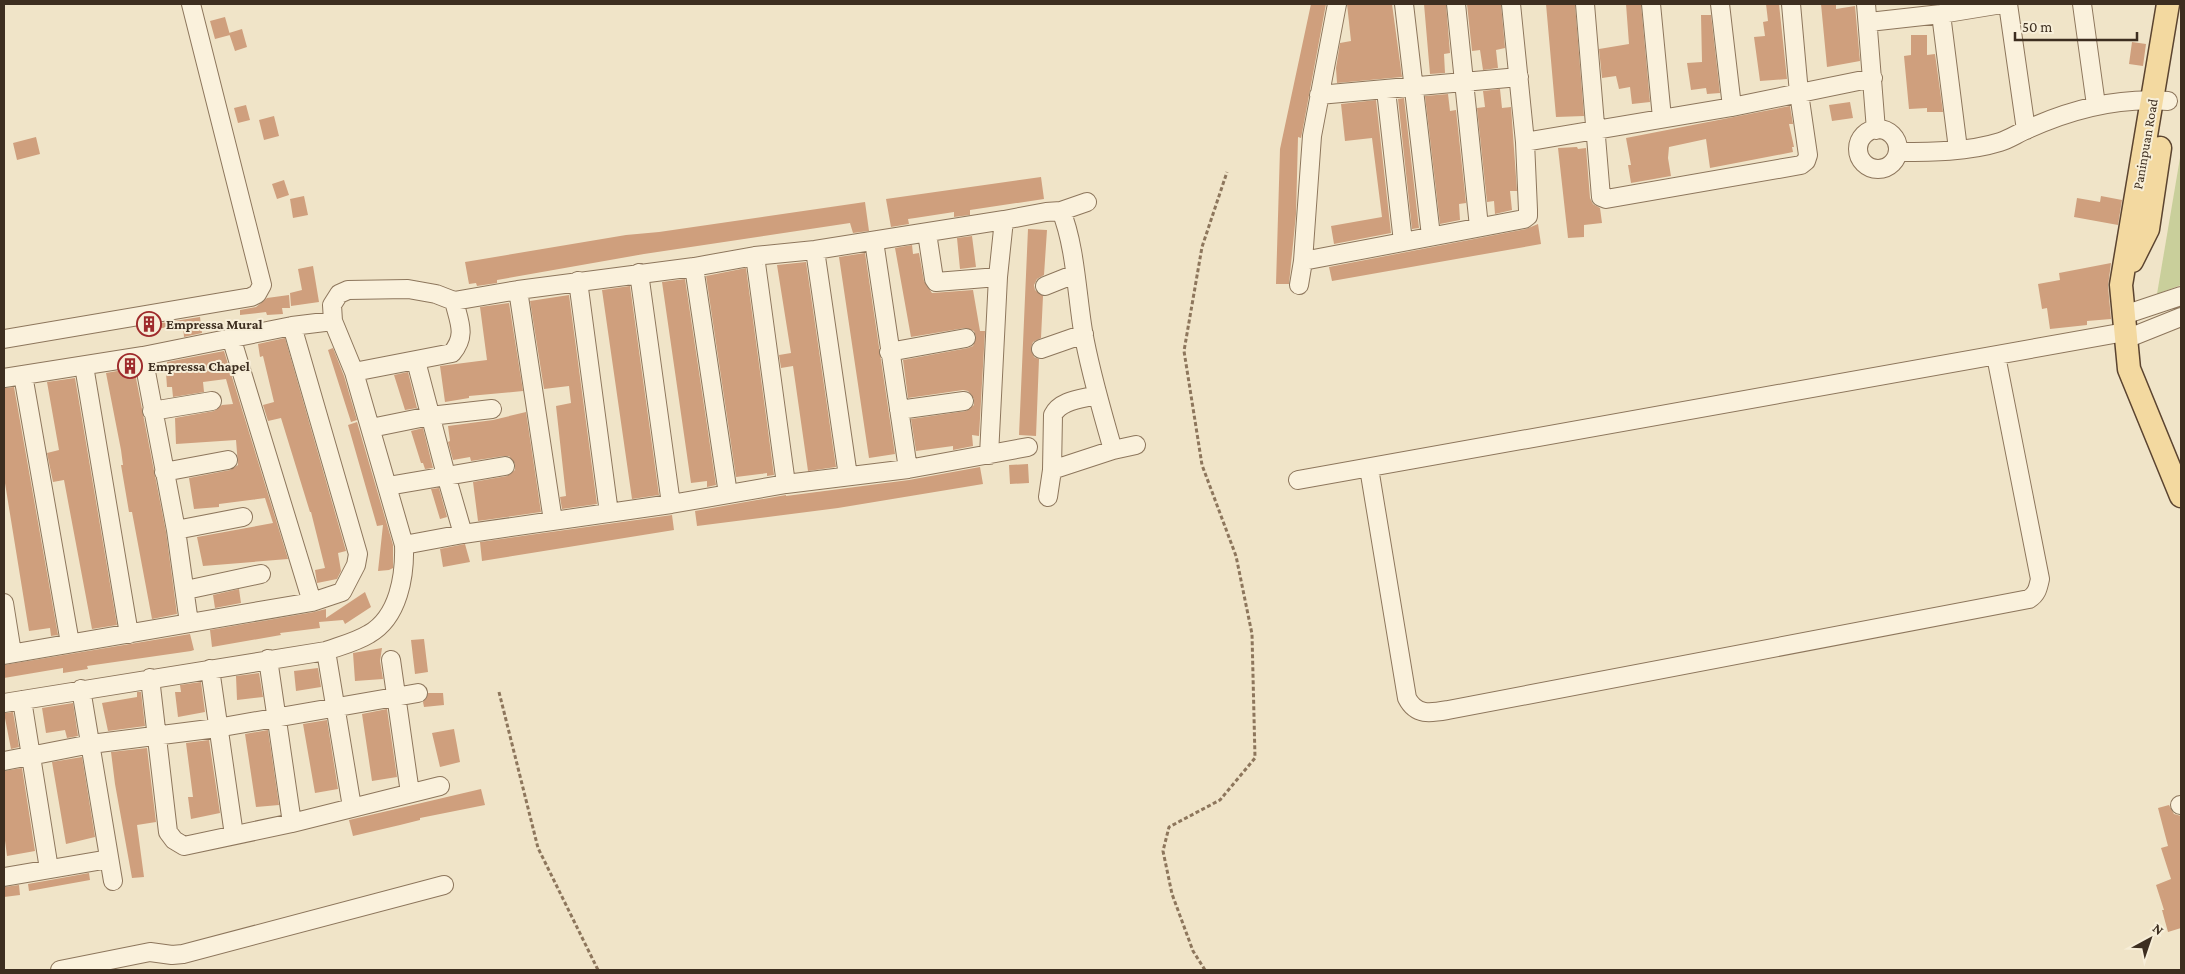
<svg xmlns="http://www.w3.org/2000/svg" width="2185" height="974" viewBox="0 0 2185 974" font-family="'Crimson Pro',serif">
<rect width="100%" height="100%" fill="#f0e4c8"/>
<path fill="#c9cf9b" d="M 2181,152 L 2181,285 L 2157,294 Z"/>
<path fill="#cf9f7d" d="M 1311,4 L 1326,4 L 1302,133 L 1301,138 L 1298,137 L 1296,214 L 1289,284 L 1276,284 L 1280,149 Z
M 1347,4 L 1392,4 L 1402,77 L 1337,83 L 1336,68 L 1340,43 L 1351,41 Z
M 1424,4 L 1446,4 L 1450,53 L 1444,54 L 1445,73 L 1430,74 Z
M 1467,4 L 1501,4 L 1505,48 L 1496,50 L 1498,68 L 1483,70 L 1480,50 L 1472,51 Z
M 1546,4 L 1575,4 L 1584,116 L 1556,117 Z
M 1626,4 L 1641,4 L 1650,102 L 1632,104 L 1630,87 L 1619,89 L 1616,76 L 1602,78 L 1599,49 L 1629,44 Z
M 1766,4 L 1779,4 L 1787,79 L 1760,81 L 1754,37 L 1765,36 L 1763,22 L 1768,21 Z
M 1821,4 L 1836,4 L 1836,9 L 1855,6 L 1860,61 L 1827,67 Z
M 1701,15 L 1711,15 L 1720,93 L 1707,94 L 1706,88 L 1691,90 L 1687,63 L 1702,62 Z
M 225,17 L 230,35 L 215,39 L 210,21 Z
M 242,29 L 247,47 L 235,51 L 229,33 Z
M 1911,35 L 1927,35 L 1927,55 L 1935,54 L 1943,112 L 1927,112 L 1927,108 L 1909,109 L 1904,56 L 1911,55 Z
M 2132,42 L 2146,44 L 2143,66 L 2129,64 Z
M 1500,89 L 1502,108 L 1511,107 L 1517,191 L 1510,191 L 1512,210 L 1495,214 L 1494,201 L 1487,202 L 1477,108 L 1485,107 L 1483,91 Z
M 1448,94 L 1450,111 L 1456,110 L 1466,203 L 1459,204 L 1460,220 L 1440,224 L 1425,96 Z
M 1404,98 L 1419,228 L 1412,229 L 1398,99 Z
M 1376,100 L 1391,233 L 1334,244 L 1331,226 L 1382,217 L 1372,138 L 1345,141 L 1341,104 Z
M 1850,102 L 1853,118 L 1832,121 L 1829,105 Z
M 246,105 L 250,120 L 238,123 L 234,108 Z
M 1790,106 L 1793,124 L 1789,124 L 1794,147 L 1792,147 L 1793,152 L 1710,168 L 1706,139 L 1669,147 L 1668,158 L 1671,176 L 1631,183 L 1628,165 L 1631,165 L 1626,138 Z
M 274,116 L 279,136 L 264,140 L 259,120 Z
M 36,137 L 40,154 L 17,160 L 13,143 Z
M 1577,147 L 1578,149 L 1586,148 L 1590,198 L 1593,204 L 1600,208 L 1602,223 L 1584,225 L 1584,237 L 1568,238 L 1558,148 Z
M 1041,177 L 1044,199 L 970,210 L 970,215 L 954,217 L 954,212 L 915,218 L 908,219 L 909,224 L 891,227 L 886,199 Z
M 284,180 L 289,195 L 277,199 L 272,184 Z
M 304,196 L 308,215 L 293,218 L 290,199 Z
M 2101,196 L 2122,200 L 2118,225 L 2074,217 L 2077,198 L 2100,202 Z
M 865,202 L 869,231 L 853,233 L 850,223 L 644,254 L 497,280 L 497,283 L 477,286 L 476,283 L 469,284 L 465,262 L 626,235 L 659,232 Z
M 1538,224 L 1541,244 L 1332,281 L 1329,267 L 1526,229 Z
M 1028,229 L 1047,230 L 1044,275 L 1037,279 L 1034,285 L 1035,290 L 1043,296 L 1041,338 L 1033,342 L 1031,348 L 1034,357 L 1039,359 L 1036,436 L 1019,435 Z
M 972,236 L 976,267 L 960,269 L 957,238 Z
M 912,245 L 913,254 L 919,253 L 924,281 L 932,293 L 973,290 L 980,331 L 985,331 L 979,436 L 972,435 L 973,446 L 953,450 L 953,446 L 916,451 L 911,419 L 966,411 L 974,405 L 974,399 L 968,391 L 963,390 L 908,398 L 903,360 L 968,348 L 973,346 L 976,337 L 974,331 L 965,328 L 911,337 L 895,248 Z
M 865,253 L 895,454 L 869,458 L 839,257 Z
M 806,262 L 836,467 L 808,471 L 793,366 L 781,368 L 779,355 L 791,353 L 777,265 Z
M 2111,263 L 2108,286 L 2111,319 L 2087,321 L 2087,325 L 2050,329 L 2047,308 L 2042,309 L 2038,284 L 2060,280 L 2059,273 Z
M 313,266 L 319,302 L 291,306 L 290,293 L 302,290 L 298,269 Z
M 746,268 L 774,475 L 767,476 L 767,473 L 736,477 L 706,276 Z
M 685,279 L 716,485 L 707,487 L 707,481 L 691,483 L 662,282 Z
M 630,286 L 659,495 L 632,499 L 602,290 Z
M 289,295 L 290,308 L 282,308 L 283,314 L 267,315 L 266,312 L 240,315 L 240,310 L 256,307 L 267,298 Z
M 569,295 L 597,504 L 562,509 L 560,497 L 566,496 L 556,406 L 571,403 L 569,386 L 544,389 L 530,301 Z
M 509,303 L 523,391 L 469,396 L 469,398 L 445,402 L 440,366 L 487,360 L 480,307 Z
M 200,317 L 202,333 L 184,337 L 183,325 L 155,329 L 155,324 Z
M 285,338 L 346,551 L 338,553 L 341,571 L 337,579 L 317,583 L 315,570 L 325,568 L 311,512 L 310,512 L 281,418 L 268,421 L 263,405 L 274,402 L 263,356 L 260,357 L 258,344 Z
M 333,348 L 344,376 L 357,420 L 351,422 L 328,350 Z
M 224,351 L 288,559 L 203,566 L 197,537 L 273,523 L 265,498 L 219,504 L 219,507 L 194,509 L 189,478 L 230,470 L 238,465 L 236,440 L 176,444 L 175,418 L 214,411 L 222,405 L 233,404 L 226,379 L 203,382 L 204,392 L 173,397 L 172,387 L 167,387 L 166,373 L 168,372 L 167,362 Z
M 134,368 L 166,532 L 177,614 L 152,619 L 132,512 L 129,512 L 121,465 L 123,465 L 121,450 L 106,373 Z
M 408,372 L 417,408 L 405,410 L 394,375 Z
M 75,378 L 117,625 L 92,629 L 64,480 L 53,482 L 47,453 L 59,450 L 47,382 Z
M 14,387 L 58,635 L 51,636 L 50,628 L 29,631 L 4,477 L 4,388 Z
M 526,412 L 541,512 L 478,521 L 473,482 L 507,476 L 515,470 L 515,464 L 509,456 L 504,456 L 471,461 L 470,457 L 453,460 L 448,442 L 450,441 L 448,426 L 493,420 Z
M 357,422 L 393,545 L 393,568 L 389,570 L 378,571 L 383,525 L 377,526 L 348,425 Z
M 423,428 L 433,468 L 425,469 L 423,463 L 421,463 L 411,431 Z
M 1028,464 L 1029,483 L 1010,484 L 1009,465 Z
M 980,467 L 983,484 L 838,508 L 697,526 L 695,511 L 786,495 L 786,496 L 909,480 Z
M 439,488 L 447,517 L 440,519 L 431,489 Z
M 672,515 L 674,530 L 482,561 L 480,542 Z
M 465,544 L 470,562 L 443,567 L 440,549 Z
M 239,589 L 241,603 L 215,608 L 213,595 Z
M 365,592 L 371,607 L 345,624 L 343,620 L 319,622 L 320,628 L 280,633 L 281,635 L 212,647 L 210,630 L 314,612 L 326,609 L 326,618 Z
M 190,634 L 194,650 L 191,651 L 87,666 L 88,669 L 63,673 L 63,668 L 4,678 L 4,665 Z
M 424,639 L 428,672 L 415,674 L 411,640 Z
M 382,648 L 380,661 L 383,679 L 355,681 L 353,653 Z
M 318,668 L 321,687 L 296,691 L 294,671 Z
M 259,673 L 263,697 L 237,700 L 236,676 Z
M 201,682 L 205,712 L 178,717 L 175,692 L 181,692 L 180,685 Z
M 137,692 L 141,692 L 145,726 L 108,731 L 102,703 L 137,697 Z
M 428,693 L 443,693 L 444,705 L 424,707 L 423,702 Z
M 73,703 L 78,736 L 67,738 L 65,730 L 46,733 L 42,708 Z
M 387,709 L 397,777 L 372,781 L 362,714 Z
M 13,712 L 19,747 L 11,749 L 4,713 Z
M 327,720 L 338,789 L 315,793 L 303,724 Z
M 454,729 L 460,762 L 440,767 L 432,733 Z
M 268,730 L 279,805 L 256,807 L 245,734 Z
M 209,740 L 220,813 L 191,819 L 188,797 L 193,797 L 186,743 Z
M 147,748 L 156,822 L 137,825 L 144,877 L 132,878 L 115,784 L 111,752 Z
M 82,757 L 95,837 L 66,844 L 52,762 Z
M 22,768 L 35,851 L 7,856 L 4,833 L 4,771 Z
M 481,789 L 485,805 L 420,818 L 420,820 L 400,825 L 353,836 L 349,820 Z
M 2169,805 L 2174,814 L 2181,816 L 2181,928 L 2168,932 L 2162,910 L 2164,910 L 2156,885 L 2171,879 L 2161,848 L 2168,846 L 2158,808 Z
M 89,873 L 90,880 L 29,891 L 28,884 Z
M 19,885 L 20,895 L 4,897 L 4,887 Z"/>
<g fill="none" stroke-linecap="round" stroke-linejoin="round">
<defs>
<path id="minor" d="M 1404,4 L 1431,236
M 1456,4 L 1479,227
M 1511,4 L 1525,142 L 1732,107 L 1873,78
M 1585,4 L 1601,197 L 1606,199 L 1801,165 L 1806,161 L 1808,155 L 1799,93 L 1791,4
M 1651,4 L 1662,118
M 1720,4 L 1732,107
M 1866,4 L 1876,130
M 2008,4 L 2026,130
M 2082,4 L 2096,105
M 1941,14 L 1958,149
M 1869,22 L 1941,14 L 2002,4
M 1386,90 L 1403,242
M 1319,95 L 1519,77
M1858 149a20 20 0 1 1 40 0a20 20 0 1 1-40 0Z
M 1898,152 C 1931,152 1968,152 2000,142 C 2010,139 2018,133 2028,129 C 2072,109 2119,97 2168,101
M 1061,211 L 1087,202
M 927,233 L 934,279 L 936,282 L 998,277
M 874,241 L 908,469
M 815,250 L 848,476
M 755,256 L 786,484
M 1303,261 L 1524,219 L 1528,216 L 1528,210 L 1525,142
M 694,267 L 728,494
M 639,273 L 671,504
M 578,281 L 609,513
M 1299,285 L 1303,261 L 1312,136 L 1337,4
M 1045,286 L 1075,274
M 518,290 L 553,521
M 2124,315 L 2181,296
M 231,337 L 312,602
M 4,339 L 251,297 L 257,294 L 262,285 L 191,4
M 2126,339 L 2181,317
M 1041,349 L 1084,334
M 889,352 L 966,338
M 143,356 L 176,530 L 189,623
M 416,361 L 446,475 L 463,534
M 84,366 L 129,634
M 354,372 L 452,353 C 467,335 459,322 454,301
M 23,375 L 70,643
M 4,378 L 143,356 L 292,326 L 333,321
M 899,410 L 964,401
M 152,411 L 212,401
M 371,428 L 430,416 L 492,409
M 1113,450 L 1136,445
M 989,455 L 998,277 L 1004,220
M 1369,468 L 1407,698 C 1416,716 1431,713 1448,710 L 2029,599 C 2037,594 2038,588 2040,579 L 1996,356
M 164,472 L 228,460
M 1298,480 L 2125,332
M 388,486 L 505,466
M 1048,497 L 1052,470
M 176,530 L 243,517
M 404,545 L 463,534 L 671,504 L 786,484 L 908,469 L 1028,447
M 186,590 L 261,574
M 4,603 L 12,653
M 326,651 L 352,807
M 4,655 L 312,602 L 342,592 L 356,565 L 358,554 L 292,326
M 268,659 L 292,823
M 391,660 L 410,793
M 210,669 L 234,835
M 150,678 L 168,832 L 174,840 L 184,846 L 292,823 L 440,786
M 81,689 L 113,881
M 22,700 L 49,869
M 4,703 L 326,651 C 340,646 356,642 369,634 C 399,617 405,575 404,545 L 354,372 L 333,321 L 332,305 L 339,294 L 348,290 L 408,289 L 436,294 L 454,301 L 518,290 L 694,267 L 755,256 L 815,250 L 1004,220 L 1046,212 L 1061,211 C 1075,244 1077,295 1083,331 C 1090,372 1102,411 1113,450 L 1052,470 L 1053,415 C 1060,400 1082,399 1097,395
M 4,761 L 91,744 L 217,728 L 418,693
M 2180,805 L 2181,805
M 4,877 L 109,859
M 60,970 L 150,952 L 172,955 L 183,954 L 444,885"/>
<path id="major" d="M 2168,4 L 2121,285 L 2129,369 L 2181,496
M 2132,261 L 2148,229 L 2160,148"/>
</defs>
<use href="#minor" stroke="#8d765c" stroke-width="20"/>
<use href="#major" stroke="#5b4430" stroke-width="25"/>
<path stroke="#8d765c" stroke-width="3" stroke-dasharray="4 2.5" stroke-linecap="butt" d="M 499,692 L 538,848 L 598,970
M 1205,970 L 1193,951 L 1172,894 L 1163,851 L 1169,827 L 1220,800 L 1255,758 L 1252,634 L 1236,556 L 1202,465 L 1184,351 L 1202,247 L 1227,172"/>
<use href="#minor" stroke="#faf1dc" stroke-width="18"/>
<use href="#major" stroke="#f3d9a0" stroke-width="22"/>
</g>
<defs>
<symbol id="building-ring" viewBox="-11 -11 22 22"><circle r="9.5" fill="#f7eed8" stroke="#9e2a2b" stroke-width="1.5"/><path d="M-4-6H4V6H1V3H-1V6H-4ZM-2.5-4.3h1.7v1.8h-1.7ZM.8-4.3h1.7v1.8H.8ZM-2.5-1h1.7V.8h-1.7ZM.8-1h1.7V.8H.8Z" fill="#9e2a2b"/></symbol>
</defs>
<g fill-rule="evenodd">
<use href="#building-ring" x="135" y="310" width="28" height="28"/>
<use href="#building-ring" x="116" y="352" width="28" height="28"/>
</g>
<g text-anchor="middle" stroke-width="4" stroke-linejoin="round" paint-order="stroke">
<g font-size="14" fill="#3d2e20" stroke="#f7eed8">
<text transform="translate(2145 144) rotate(-80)" y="5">Paninpuan Road</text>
</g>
<g font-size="14" font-weight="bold" fill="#3d2e20" stroke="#f7eed8" text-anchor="start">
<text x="166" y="329">Empressa Mural</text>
<text x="148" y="371">Empressa Chapel</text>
</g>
</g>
<rect width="2185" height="974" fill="none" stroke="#3d2e20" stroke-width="10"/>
<g transform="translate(2150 939) rotate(40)" stroke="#f7eed8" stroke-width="4" paint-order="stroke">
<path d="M0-4L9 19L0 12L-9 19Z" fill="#3d2e20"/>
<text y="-8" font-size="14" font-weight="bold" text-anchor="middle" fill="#3d2e20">N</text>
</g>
<path d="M2015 32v8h122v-8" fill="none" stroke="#3d2e20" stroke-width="2.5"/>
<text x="2022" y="32" font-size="15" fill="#3d2e20" stroke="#f7eed8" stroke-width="4" paint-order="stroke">50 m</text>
</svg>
